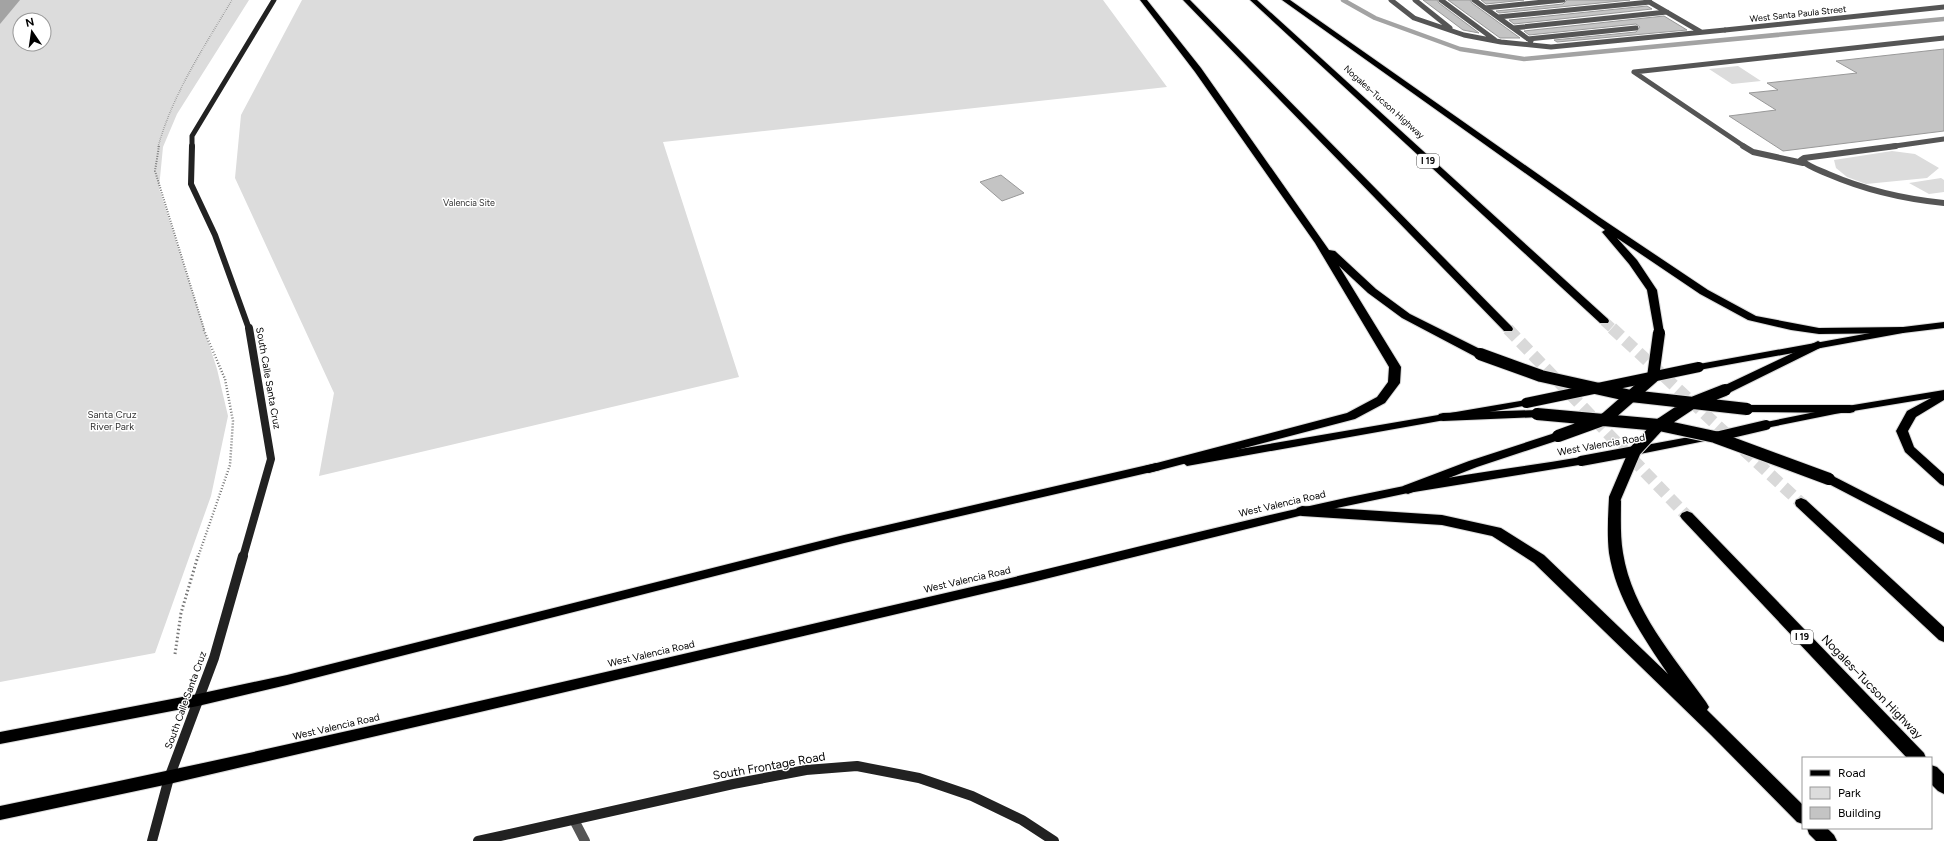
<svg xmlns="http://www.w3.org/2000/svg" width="1944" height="841" viewBox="0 0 1944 841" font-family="Figtree,sans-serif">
<rect width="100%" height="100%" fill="#fff"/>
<path fill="#dcdcdc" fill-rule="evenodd" d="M 0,0 L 249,0 L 177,114 L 163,147 L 159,188 L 217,369 L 228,416 L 211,496 L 155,653 L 0,682 ZM 20,20 L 44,20 L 44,44 L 20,44 Z
M 302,0 L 1103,0 L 1167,87 L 663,142 L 739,377 L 319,476 L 334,393 L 235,178 L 241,115 Z
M 1738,66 L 1761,81 L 1732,84 L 1709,69 Z
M 1892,151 L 1915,154 L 1939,168 L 1927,178 L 1866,184 L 1847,177 L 1836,168 L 1834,160 Z
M 1941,178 L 1944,180 L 1944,192 L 1929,194 L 1909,183 Z"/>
<path fill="#a3a3a3" d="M 0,0 L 20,0 L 0,24 Z"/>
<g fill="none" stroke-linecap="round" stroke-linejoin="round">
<path stroke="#a3a3a3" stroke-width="4.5" d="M 1343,0 L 1375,18 L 1460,49 L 1524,59 L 1944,19"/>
</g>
<path fill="#c4c4c4" stroke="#999" d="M 1423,0 L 1437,0 L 1439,3 L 1479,33 L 1463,30 Z
M 1448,0 L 1470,0 L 1472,3 L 1520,38 L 1500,38 Z
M 1481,0 L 1524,0 L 1486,4 Z
M 1567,0 L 1630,0 L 1499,13 L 1496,11 L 1563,4 Z
M 1647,6 L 1652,9 L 1514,24 L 1509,20 Z
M 1664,16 L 1687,30 L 1557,42 L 1554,40 L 1636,32 L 1640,27 L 1636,24 L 1529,35 L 1524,31 Z
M 1944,49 L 1944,131 L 1783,151 L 1729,116 L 1776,110 L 1749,93 L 1778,90 L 1767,83 L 1857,73 L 1836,61 Z
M 1001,175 L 1024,193 L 1002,201 L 980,182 Z"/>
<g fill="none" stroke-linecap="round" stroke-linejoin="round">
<path stroke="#d9d9d9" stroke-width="10" stroke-dasharray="10 5" stroke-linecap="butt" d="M 1604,321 L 1613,329"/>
<path stroke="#d9d9d9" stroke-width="12" stroke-dasharray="12 6" stroke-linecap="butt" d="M 1612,328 L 1801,503
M 1508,329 L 1687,516"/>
<defs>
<path id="primary" d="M 1944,322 L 1944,328 L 1903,333 L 1699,370 L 1694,367 L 1699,364 L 1903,327 Z
M 1944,390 L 1944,396 L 1835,414 L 1766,428 L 1761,425 L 1766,422 L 1835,408 Z
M 1526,400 L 1529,401 L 1531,403 L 1529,405 L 1187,466 L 1182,462 L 1187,458 Z
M 1711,433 L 1716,437 L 1715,439 L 1635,455 L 1630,451 L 1635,447 Z
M 1581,457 L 1586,461 L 1585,464 L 1408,493 L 1299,516 L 1033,582 L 480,712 L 169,784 L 0,820 L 0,806 C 327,739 651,661 976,586 C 1119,553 1261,514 1404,486 C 1463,474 1522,467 1581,457 Z
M 1156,463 L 1160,464 L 1161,467 L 1160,470 L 844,543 L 287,685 L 198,706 L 0,744 L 0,732 L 198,694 L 287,675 L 844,535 Z"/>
<path id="highway" d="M 1140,0 L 1147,0 L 1201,68 L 1329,250 L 1335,251 L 1376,289 L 1410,314 L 1484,351 L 1486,354 L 1484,357 L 1476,357 L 1402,318 L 1368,293 L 1339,266 L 1401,367 L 1400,383 L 1385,403 L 1355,419 L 1149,473 L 1145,472 L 1143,469 L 1145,466 L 1149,465 L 1347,413 L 1377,397 L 1388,382 L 1389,367 L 1315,243 L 1195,72 Z
M 1183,0 L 1190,0 L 1512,327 L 1513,329 L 1512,331 L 1504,331 Z
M 1250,0 L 1257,0 L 1608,319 L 1609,321 L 1608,323 L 1600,323 Z
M 1282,0 L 1290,0 L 1599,217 L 1708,290 L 1756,316 L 1819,328 L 1903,327 L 1908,330 L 1903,333 L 1819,334 L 1791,330 L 1748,320 L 1700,294 L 1617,238 L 1637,260 L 1657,290 L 1664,333 L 1659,336 L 1655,335 L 1647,290 L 1629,264 L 1602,232 L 1605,230 Z
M 1818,341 L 1822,343 L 1824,345 L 1822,347 L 1729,393 L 1721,393 L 1719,390 L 1721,387 Z
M 1944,391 L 1944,400 L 1916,417 L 1908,431 L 1914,447 L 1944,474 L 1944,486 L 1940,484 L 1905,452 L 1896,431 L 1907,411 Z
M 1747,405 L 1850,405 L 1854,406 L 1856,409 L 1854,412 L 1850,413 L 1743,412 L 1741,409 L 1743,406 Z
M 1537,410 L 1541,411 L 1543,414 L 1541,417 L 1443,421 L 1439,420 L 1437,417 L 1439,414 L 1443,413 Z
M 1558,432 L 1562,433 L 1564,436 L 1562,439 L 1477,467 L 1413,492 L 1408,494 L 1403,492 L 1402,489 L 1403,486 L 1469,461 Z
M 1829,474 L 1944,533 L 1944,544 L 1825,482 L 1823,479 L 1825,476 Z
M 1615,493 L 1620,495 L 1621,498 C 1621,516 1620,535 1623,553 C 1632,610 1674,657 1706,702 L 1709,707 L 1707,710 L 1803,805 L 1803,824 L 1797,822 L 1711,735 L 1534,563 L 1492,536 L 1442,525 L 1302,516 L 1297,514 L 1295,511 L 1297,508 L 1302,506 L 1442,515 L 1501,528 L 1544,555 L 1668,674 C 1643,637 1616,598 1609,553 C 1607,535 1608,516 1609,498 L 1610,495 Z
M 1801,498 L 1806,500 L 1944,627 L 1944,642 L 1939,640 L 1796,506 L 1795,503 L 1796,500 Z
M 1687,511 L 1692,513 L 1924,753 L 1926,758 L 1907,758 L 1682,519 L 1680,516 L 1682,513 Z
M 1931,765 L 1937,767 L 1944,774 L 1944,794 L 1938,791 L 1931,784 Z
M 1807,828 L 1827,828 L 1834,835 L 1837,841 L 1816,841 L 1809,834 Z"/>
</defs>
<use href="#primary" stroke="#dbdbdb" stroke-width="2"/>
<use href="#highway" stroke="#dbdbdb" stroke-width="2"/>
<path stroke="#777" stroke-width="1.5" stroke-dasharray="0.5 1.5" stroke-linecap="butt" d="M 158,147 C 173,93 204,47 232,0"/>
<path stroke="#777" stroke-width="2" stroke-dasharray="1 1.5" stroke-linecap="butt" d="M 159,146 L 155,171 L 204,329"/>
<path stroke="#777" stroke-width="2.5" stroke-dasharray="1 2" stroke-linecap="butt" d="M 198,557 L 230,465 L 233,421 L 225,379 L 203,328"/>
<path stroke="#777" stroke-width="3" stroke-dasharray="1.5 2.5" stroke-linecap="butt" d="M 175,654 L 181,613 L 198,556"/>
<path stroke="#555" stroke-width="5" d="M 1391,0 L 1414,18 L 1464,35 L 1501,42 L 1551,47 L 1725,30
M 1415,0 L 1450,28
M 1441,0 L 1495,40
M 1474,0 L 1531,41
M 1646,0 L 1701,32
M 1485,8 L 1563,0
M 1498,17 L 1650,2
M 1513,28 L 1667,12
M 1528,39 L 1636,28
M 1745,147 L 1634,72 L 1944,38
M 1888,147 L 1944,139"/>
<path stroke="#555" stroke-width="6" d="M 1743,146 L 1753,152 L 1803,163
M 1896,146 L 1804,158 L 1801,160 C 1809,167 1819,170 1828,174 C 1865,190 1904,199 1944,203"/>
<path stroke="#555" stroke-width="10" d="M 574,820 L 585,841"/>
<path stroke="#555" stroke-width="5" d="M 1725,30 L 1944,7"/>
<path stroke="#222" stroke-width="5" d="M 192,147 L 192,136 L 274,0"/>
<path stroke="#222" stroke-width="6" d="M 192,146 L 191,184 L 215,235 L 249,329"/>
<path stroke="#222" stroke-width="8" d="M 243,557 L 271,459 L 249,328"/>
<path stroke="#222" stroke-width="10" d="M 152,841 L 169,778 L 214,658 L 243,556
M 478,841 L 733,784 L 806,770 L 857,766 L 919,778 L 972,796 L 1022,820 L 1054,841"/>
<use href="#primary" fill="#000" fill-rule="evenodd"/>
<use href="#highway" fill="#000" fill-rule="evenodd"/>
<defs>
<path id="primary-bridge" d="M 1526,403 L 1699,367
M 1715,437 L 1766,425
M 1581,461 L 1635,451"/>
<path id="highway-bridge" d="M 1480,354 L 1541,376 L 1631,396 L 1747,409
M 1537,414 L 1659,425 L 1715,437 L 1829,479
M 1558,436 L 1605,419 L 1653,377 L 1659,333
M 1615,498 L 1635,451 L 1659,425 L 1692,403 L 1725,390"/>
</defs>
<use href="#primary-bridge" stroke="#dbdbdb" stroke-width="12" stroke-linecap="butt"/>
<use href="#highway-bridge" stroke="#dbdbdb" stroke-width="14" stroke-linecap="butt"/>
<use href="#primary-bridge" stroke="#000" stroke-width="10"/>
<use href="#highway-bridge" stroke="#000" stroke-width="12"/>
</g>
<g text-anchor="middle" stroke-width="3" stroke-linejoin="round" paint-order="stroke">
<g font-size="9" fill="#000" stroke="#fff">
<text transform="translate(1798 14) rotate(-6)" y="3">West Santa Paula Street</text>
<text transform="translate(1384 102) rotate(42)" y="3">Nogales–Tucson Highway</text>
</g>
<g fill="#fff" stroke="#4c4c4c" stroke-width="1">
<rect x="1417" y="154" width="22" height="14" rx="3"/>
<rect x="1791" y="630" width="22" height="14" rx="3"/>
</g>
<g font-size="9" font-weight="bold" fill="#000">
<text x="1428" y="164">I 19</text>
<text x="1802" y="640">I 19</text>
</g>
<g font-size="9" fill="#333" stroke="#fff">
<text x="469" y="206">Valencia Site</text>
</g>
<g font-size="10" fill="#000" stroke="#fff">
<text transform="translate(269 378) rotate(80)" y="4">South Calle Santa Cruz</text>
<text transform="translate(1601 444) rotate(-10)" y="4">West Valencia Road</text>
<text transform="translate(1282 503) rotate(-13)" y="4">West Valencia Road</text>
<text transform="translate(967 579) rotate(-13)" y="4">West Valencia Road</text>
<text transform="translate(651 653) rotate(-13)" y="4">West Valencia Road</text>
<text transform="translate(185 700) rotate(-70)" y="4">South Calle Santa Cruz</text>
<text transform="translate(336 726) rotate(-13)" y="4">West Valencia Road</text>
</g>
<g font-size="10" fill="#333" stroke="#fff">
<text x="112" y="418">Santa Cruz<tspan x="112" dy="12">River Park</tspan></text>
</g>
<g font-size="12" fill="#000" stroke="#fff">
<text transform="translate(1872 687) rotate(46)" y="4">Nogales–Tucson Highway</text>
<text transform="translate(769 766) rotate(-10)" y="4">South Frontage Road</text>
</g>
</g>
<rect x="1802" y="757" width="130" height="72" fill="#ffffff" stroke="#999999"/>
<rect x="1810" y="770" width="20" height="6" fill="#000000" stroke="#999999"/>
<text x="1838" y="777" font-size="12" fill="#000000">Road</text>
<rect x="1810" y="787" width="20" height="12" fill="#dcdcdc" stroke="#999999"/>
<text x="1838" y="797" font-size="12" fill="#000000">Park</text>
<rect x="1810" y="807" width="20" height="12" fill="#c4c4c4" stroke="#999999"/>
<text x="1838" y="817" font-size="12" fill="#000000">Building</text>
<g transform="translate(32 32) rotate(347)"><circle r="19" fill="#ffffff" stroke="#999999"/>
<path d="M0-3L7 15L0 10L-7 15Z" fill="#000000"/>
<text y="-6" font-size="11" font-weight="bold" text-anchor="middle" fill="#000000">N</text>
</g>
</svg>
